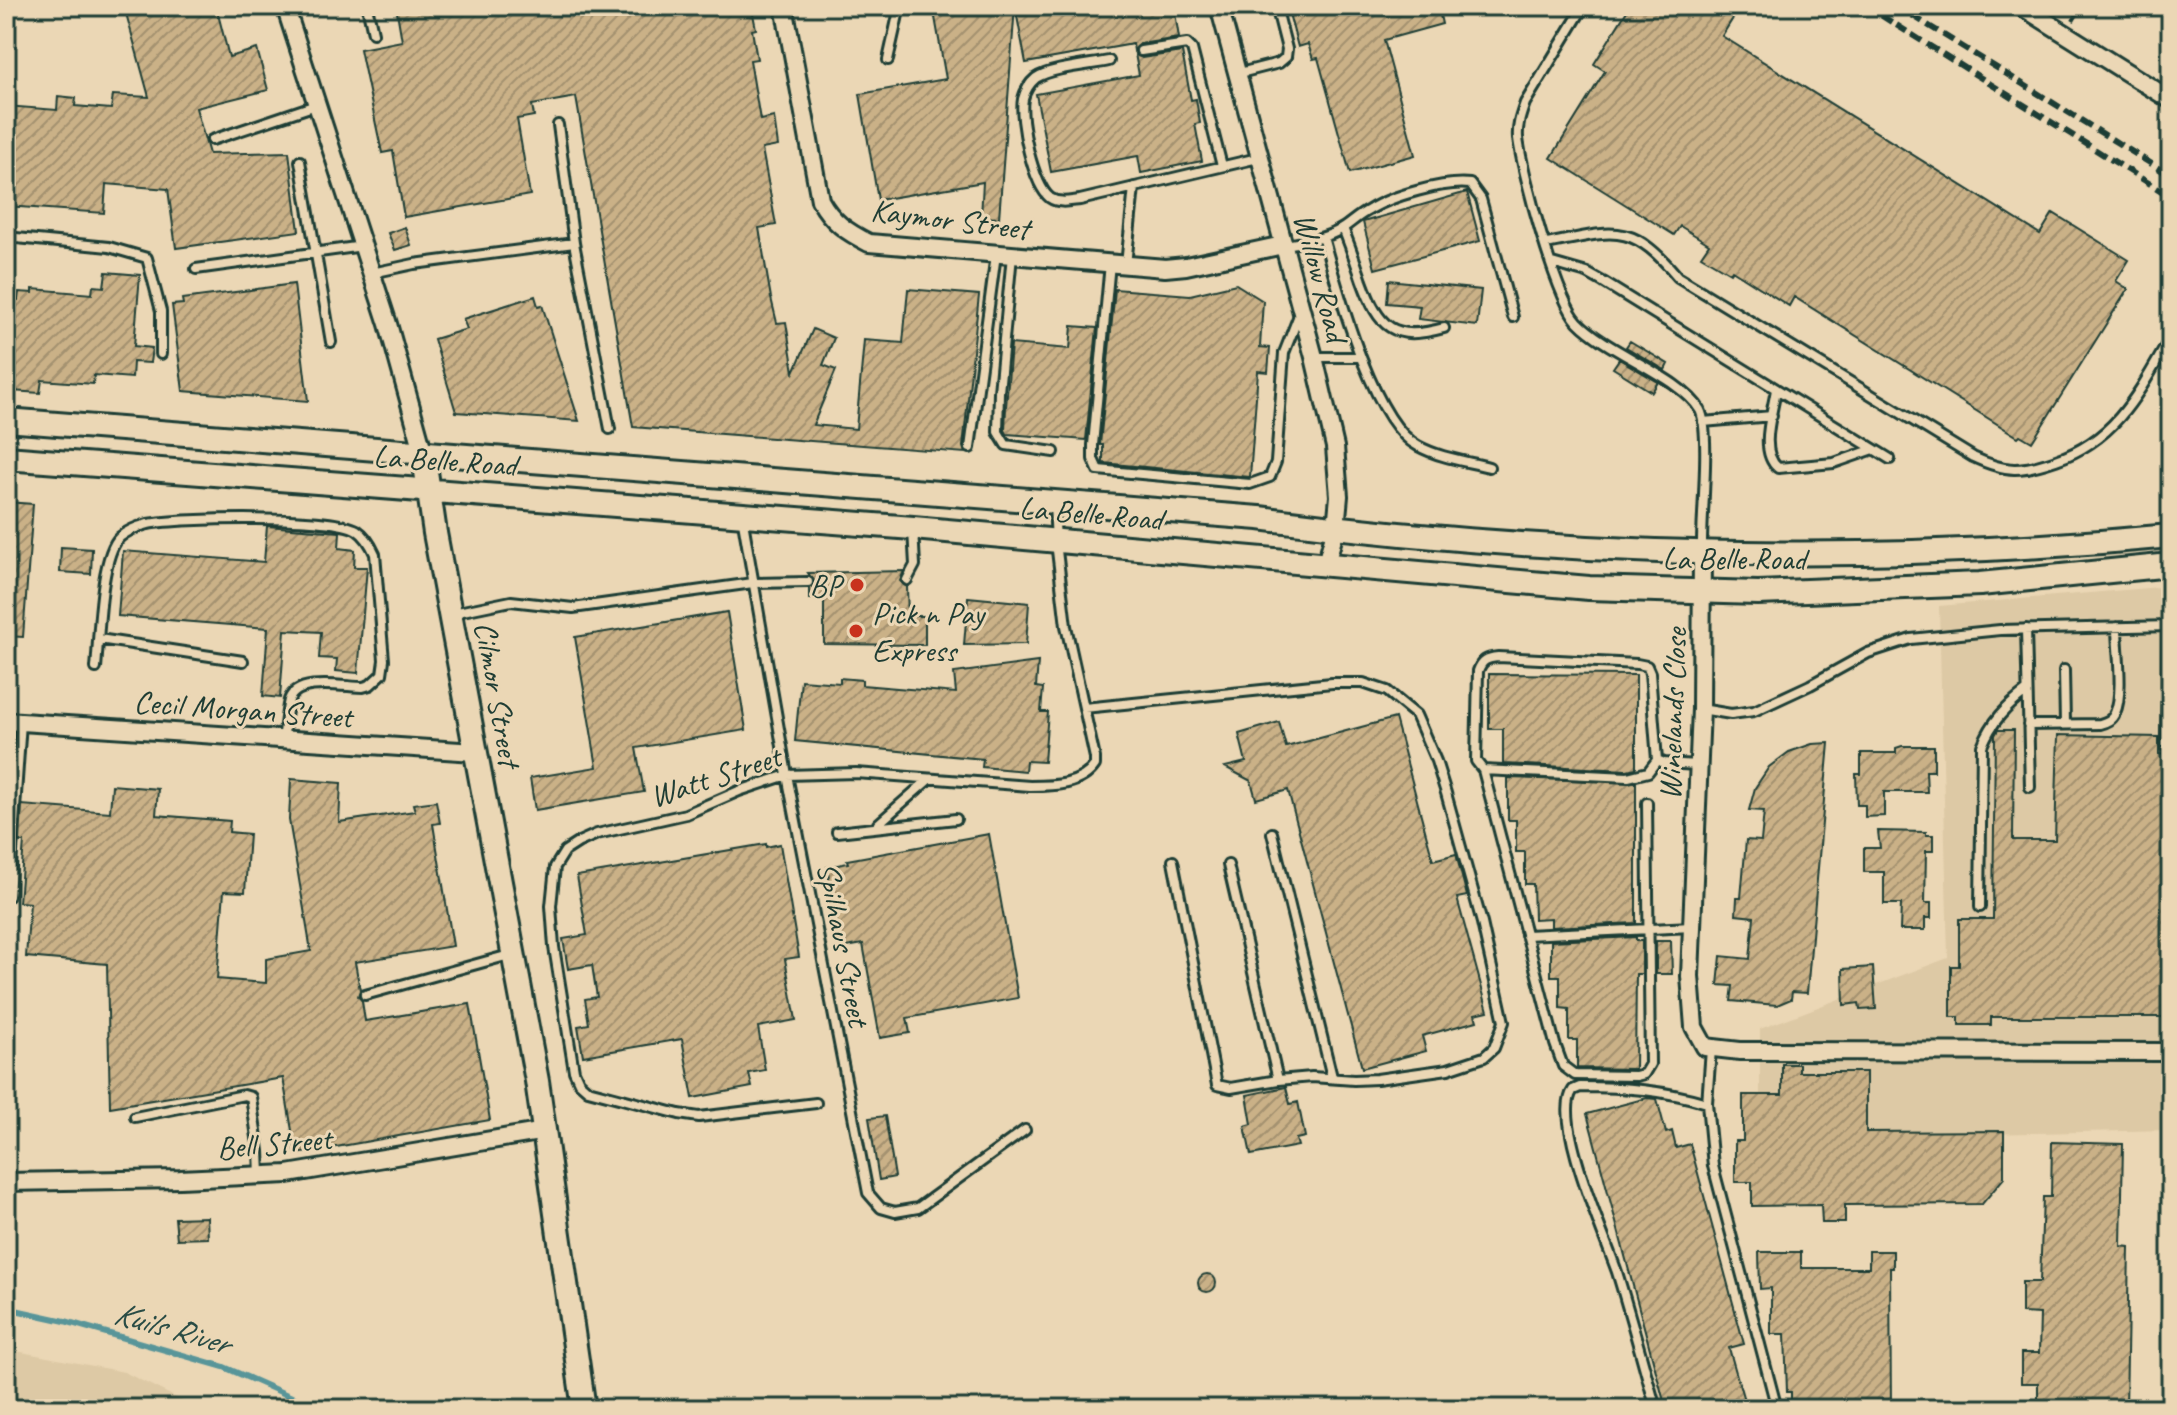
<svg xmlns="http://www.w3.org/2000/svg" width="2177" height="1415" viewBox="0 0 2177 1415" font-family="Caveat,sans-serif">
<defs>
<pattern id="building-hatch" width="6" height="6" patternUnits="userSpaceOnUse" patternTransform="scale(2)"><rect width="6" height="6" fill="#cab187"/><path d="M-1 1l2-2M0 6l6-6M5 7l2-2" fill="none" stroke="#a3916f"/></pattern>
</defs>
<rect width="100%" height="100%" fill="#ebd7b5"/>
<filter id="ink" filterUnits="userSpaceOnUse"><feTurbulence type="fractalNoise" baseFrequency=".0125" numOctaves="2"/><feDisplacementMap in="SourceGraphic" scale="16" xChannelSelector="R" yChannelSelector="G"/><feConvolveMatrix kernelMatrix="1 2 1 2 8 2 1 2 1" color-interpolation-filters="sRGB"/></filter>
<g filter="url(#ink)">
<path fill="#ddc9a5" d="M 2171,586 L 2171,1130 L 1760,1139 L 1760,1029 L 1948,958 L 1939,606 Z
M 6,1349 L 124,1372 L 199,1409 L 6,1409 Z"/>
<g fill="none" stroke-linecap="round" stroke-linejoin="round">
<path stroke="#599599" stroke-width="6" d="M 6,1308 L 65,1321 L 224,1367 L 319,1409"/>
</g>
<path fill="url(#building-hatch)" stroke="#1f3d34" stroke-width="2" d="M 124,6 L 216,6 L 229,57 L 257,49 L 268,90 L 196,108 L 209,154 L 289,152 L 299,231 L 176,248 L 168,189 L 106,184 L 104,213 L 6,206 L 6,106 L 57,110 L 58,96 L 76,98 L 75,106 L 111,109 L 113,95 L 149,97 Z
M 396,6 L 747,6 L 748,10 L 752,9 L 756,29 L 752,30 L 757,59 L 750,60 L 760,120 L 774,117 L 778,146 L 762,149 L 776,225 L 759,228 L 771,298 L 777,323 L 786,322 L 794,372 L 813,329 L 834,338 L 823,365 L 836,370 L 813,425 L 856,429 L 864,340 L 903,343 L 908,289 L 979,295 L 963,447 L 965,453 L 633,427 L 576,97 L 532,105 L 534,116 L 517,119 L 530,195 L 404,217 L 393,151 L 382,153 L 360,49 L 402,41 Z
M 933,6 L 1015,6 L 999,218 L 981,217 L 983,182 L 878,200 L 860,94 L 946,79 Z
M 1015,6 L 1174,6 L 1179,38 L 1140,44 L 1134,51 L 1133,44 L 1026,63 Z
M 1287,6 L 1438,6 L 1442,24 L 1384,40 L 1415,155 L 1350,173 L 1318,58 L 1313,59 L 1308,44 L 1298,47 Z
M 1630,6 L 1720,6 L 1735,15 L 1722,36 L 2040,234 L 2053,213 L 2129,260 L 2116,281 L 2128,289 L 2032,442 L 2020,435 L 2018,437 L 1794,297 L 1789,306 L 1732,270 L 1730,273 L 1701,256 L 1709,244 L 1680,226 L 1674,235 L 1551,158 L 1605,71 L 1594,64 Z
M 1182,52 L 1191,100 L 1196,99 L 1200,123 L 1195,124 L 1202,161 L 1141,173 L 1138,156 L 1051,172 L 1036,94 L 1139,75 L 1135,54 L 1142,58 Z
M 1467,192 L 1480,241 L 1375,269 L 1363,222 Z
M 405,227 L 411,245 L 395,250 L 388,233 Z
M 106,272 L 140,275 L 134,346 L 152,348 L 150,363 L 133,362 L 132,378 L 94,375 L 93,384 L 42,380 L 40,393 L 12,391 L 13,378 L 6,378 L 6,299 L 18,300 L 19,292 L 33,293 L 33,289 L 92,294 L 93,286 L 104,287 Z
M 1389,280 L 1481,290 L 1477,326 L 1418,319 L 1420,306 L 1387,303 Z
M 294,284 L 308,401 L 183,391 L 172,305 L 183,304 L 182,299 Z
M 1236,284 L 1263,301 L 1260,347 L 1270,348 L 1268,372 L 1258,371 L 1250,477 L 1103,463 L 1103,445 L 1100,445 L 1115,289 L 1190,295 Z
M 535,296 L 538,306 L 542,305 L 579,421 L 456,412 L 434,339 L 467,329 L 463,319 Z
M 1072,326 L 1097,328 L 1086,440 L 1007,434 L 1005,430 L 1006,407 L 1011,344 L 1070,349 Z
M 1630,341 L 1668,364 L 1665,370 L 1626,347 Z
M 1619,359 L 1658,382 L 1652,392 L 1613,368 Z
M 6,502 L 33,504 L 23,637 L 6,636 Z
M 267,526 L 340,532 L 339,548 L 355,550 L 354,567 L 367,567 L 358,673 L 336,671 L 337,659 L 319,658 L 321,632 L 285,630 L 280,698 L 263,696 L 268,628 L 118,616 L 123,551 L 264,562 Z
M 61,547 L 92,549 L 91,574 L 60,572 Z
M 904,571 L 900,581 L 907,587 L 908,616 L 925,616 L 925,645 L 824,644 L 824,599 L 809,599 L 809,589 L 815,583 L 808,573 Z
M 968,597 L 1029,603 L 1026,644 L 964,645 Z
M 727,612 L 746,730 L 636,748 L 644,792 L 535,810 L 530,778 L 597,767 L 575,637 Z
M 1038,662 L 1036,687 L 1043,688 L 1041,712 L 1048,712 L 1044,762 L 1026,761 L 1025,771 L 982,767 L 983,759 L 795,741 L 801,680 L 840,683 L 840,678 L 862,680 L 862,685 L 956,693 L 954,673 Z
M 1489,674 L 1636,675 L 1636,768 L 1627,770 L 1503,764 L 1503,729 L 1489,729 Z
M 1395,718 L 1433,860 L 1456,854 L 1467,896 L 1457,898 L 1488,1011 L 1475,1014 L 1477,1021 L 1422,1036 L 1426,1051 L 1362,1068 L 1288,790 L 1256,799 L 1251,781 L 1225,767 L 1246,762 L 1239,734 L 1279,722 L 1286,747 Z
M 1998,730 L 2014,730 L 2013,840 L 2055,840 L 2058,735 L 2159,737 L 2159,754 L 2171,755 L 2171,1017 L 1991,1017 L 1991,1025 L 1959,1025 L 1959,1017 L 1951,1017 L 1951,966 L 1959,966 L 1959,919 L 1993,919 L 1995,735 Z
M 1829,743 L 1807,993 L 1792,992 L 1791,999 L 1777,1005 L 1731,1001 L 1733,986 L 1718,985 L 1721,956 L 1750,959 L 1754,917 L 1736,915 L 1737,898 L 1741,898 L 1746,840 L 1761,841 L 1764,811 L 1749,810 L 1755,788 L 1769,767 L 1789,752 L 1812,744 Z
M 1902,746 L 1934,746 L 1934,771 L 1926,771 L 1927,792 L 1884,792 L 1884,816 L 1865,817 L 1865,805 L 1857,805 L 1856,774 L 1861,774 L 1861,753 L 1896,753 L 1896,748 Z
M 1508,778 L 1636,782 L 1636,923 L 1551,927 L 1551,918 L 1534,919 L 1533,884 L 1525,884 L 1525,852 L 1516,852 L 1516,820 L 1508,820 Z
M 291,779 L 341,783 L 339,822 L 415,811 L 413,804 L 436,801 L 440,823 L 433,824 L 453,946 L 355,962 L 360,990 L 358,996 L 362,1001 L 365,1021 L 470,1004 L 490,1120 L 296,1154 L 283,1078 L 110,1107 L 107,964 L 26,957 L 30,903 L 19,902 L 24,842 L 20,842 L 22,805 L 110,812 L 112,785 L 158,789 L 156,815 L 230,821 L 229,832 L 249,834 L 245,892 L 224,891 L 217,979 L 266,983 L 266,959 L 311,951 L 289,820 Z
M 1878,831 L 1926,832 L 1926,835 L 1933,835 L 1933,851 L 1926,851 L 1925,903 L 1931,903 L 1931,918 L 1925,918 L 1925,930 L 1900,930 L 1901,904 L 1884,904 L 1884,872 L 1864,872 L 1864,848 L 1880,848 Z
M 989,834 L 1018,998 L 907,1018 L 910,1033 L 880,1038 L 863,944 L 841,948 L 827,867 L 848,863 L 847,860 Z
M 766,844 L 766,847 L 780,844 L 799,957 L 785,959 L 796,1020 L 758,1027 L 765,1070 L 749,1073 L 752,1087 L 693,1098 L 682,1039 L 583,1056 L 578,1026 L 589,1024 L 585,999 L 597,997 L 592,965 L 568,969 L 563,939 L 587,935 L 577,876 Z
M 1636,937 L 1636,941 L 1642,941 L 1642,974 L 1636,974 L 1635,1069 L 1577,1068 L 1577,1040 L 1569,1040 L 1569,1009 L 1560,1008 L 1560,976 L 1551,976 L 1551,941 Z
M 1656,941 L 1671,941 L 1672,974 L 1656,974 Z
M 1873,967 L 1876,1009 L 1860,1010 L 1859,1003 L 1844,1005 L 1843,969 Z
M 1782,1064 L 1799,1064 L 1799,1072 L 1866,1072 L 1866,1132 L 2004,1131 L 2004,1178 L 1982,1204 L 1845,1205 L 1845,1223 L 1822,1223 L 1821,1205 L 1752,1206 L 1752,1182 L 1735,1182 L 1735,1141 L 1743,1141 L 1743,1095 L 1782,1095 Z
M 1286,1087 L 1290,1104 L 1298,1102 L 1305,1137 L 1296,1139 L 1298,1146 L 1251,1155 L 1245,1126 L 1252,1124 L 1247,1095 Z
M 1647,1098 L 1657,1099 L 1666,1133 L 1672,1131 L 1676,1148 L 1690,1144 L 1744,1344 L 1729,1348 L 1745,1404 L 1727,1409 L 1666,1409 L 1587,1114 Z
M 885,1116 L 895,1177 L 879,1180 L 869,1118 Z
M 2052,1142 L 2123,1144 L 2121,1246 L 2129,1247 L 2126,1409 L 2038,1409 L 2038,1383 L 2021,1383 L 2021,1353 L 2039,1353 L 2040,1314 L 2022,1313 L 2022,1282 L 2040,1282 L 2043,1197 L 2051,1197 Z
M 207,1217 L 208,1238 L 177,1239 L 175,1218 Z
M 1869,1251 L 1893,1251 L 1893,1268 L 1890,1268 L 1891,1409 L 1791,1409 L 1791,1392 L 1787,1392 L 1785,1334 L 1771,1334 L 1771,1288 L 1760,1289 L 1759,1252 L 1801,1252 L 1801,1268 L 1869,1268 Z
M1198 1283a9 9 0 1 1 18 0a9 9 0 1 1-18 0Z"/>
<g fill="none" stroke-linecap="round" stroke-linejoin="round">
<defs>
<path id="lane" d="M 367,6 L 373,33
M 1584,6 L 1525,103 C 1521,115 1517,125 1518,138 C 1522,172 1556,299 1578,322 C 1608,353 1682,378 1700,410 C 1711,431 1701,520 1702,549
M 1141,51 L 1187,44 L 1192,49 L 1222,166
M 888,60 L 900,6
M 1109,61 C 1090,65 1051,68 1036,78 C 1030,83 1025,91 1023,99 C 1019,119 1033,185 1050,198 C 1059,204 1070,201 1080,200 L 1258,158
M 1236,74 L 1279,63 L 1286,57 L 1287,49 L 1276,6
M 558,125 L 574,243 L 610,429
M 212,140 L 316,105
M 300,161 L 331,342
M 1343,228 C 1350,246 1356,263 1362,281 C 1379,328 1393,342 1444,328
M 6,237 L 109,247 L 147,258 L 161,311 L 161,354
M 1323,237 C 1337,286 1372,422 1418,446 C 1440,458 1466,461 1489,467
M 1546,244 C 1614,231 1630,220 1678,277 L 1973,457 C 2007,473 2021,472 2056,460 C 2118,439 2140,390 2171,337
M 1284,245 C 1304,242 1326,239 1343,228 C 1352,222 1359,215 1369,210 C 1391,196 1444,181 1470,184 L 1481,199 L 1513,317
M 1012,255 L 999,392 L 998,432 L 1006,445 L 1054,452
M 1110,263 L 1093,445 L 1093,459 L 1098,470 L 1250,484 L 1270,477 L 1276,462 L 1284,353 L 1299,315
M 1552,263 L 1587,273 L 1603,282 L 1890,459
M 1126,265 L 1134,187
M 196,269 L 363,246
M 372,273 L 414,264 L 574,243
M 1314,357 L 1360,357
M 1776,389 C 1773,412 1758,451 1778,468 L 1834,463 L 1874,449
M 1703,422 L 1772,416
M 970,448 L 996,254
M 742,516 L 787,775 L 868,1193 L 881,1208 L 895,1212 L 918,1208 L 1025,1130
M 907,580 L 915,565 L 913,529
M 453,613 L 511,601 L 573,608 L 753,583 L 808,582
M 2026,629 L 2030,787
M 99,639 L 243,661
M 1498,657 L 1637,664 L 1647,666 L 1650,673 L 1657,760 L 1648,772 L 1628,777 L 1483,770 L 1476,761 L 1478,671 C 1482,660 1487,658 1498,657 Z
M 96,668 C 99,639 100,555 120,537 C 127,531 140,526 148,524 C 181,518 331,515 357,530 C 366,536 371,545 375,554 L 384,660 L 382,674 L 370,685 L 363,687 C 344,687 297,677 289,700 C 286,713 285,727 283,740
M 2064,670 L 2065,724
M 6,683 L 7,667
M 1084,708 L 1332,683 L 1363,683 L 1387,691 L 1416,715 L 1436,761 L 1446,793 L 1482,923 L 1504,1022 L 1494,1048 L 1484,1057 L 1448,1069 L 1377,1079 L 1354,1080 L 1312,1077 L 1278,1080 L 1228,865
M 1701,709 L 1731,714 L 1754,711 L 1810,685 L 1868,653 L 1911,639 L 2000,630 L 2171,626
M 2028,725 L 2100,724 C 2107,722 2112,720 2115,713 C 2124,693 2117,649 2117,627
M 2166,747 L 2168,626
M 1657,760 L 1664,763 L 1698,765
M 1483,770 L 1555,1044 L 1563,1066 L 1575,1075 L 1636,1076 L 1644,1074 L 1650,1064 L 1647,803
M 878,824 L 928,780
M 837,832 L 956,819
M 1272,833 L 1332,1077
M 1173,861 L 1217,1085 L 1231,1088 L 1278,1080
M 9,896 L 21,722
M 1980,907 L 1982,746 C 1992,721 2006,707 2027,691
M 1526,935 L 1692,927
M 365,995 L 513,954
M 1711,1049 L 1707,1103 L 1713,1166 L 1777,1409
M 816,1103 L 699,1117 L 679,1114 L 588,1090 L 579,1082 L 574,1071 L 554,947 L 551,906 L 555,867 L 565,851 L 579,842 L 597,834 L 686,814 L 739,791 L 787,775 L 856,773 L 1030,786 C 1053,786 1081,786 1095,765 L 1095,758 L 1066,626 L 1056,542 L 1054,504
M 135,1117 L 244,1095 L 251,1097 L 259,1151 L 260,1175
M 1656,1409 C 1643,1363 1631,1317 1617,1272 C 1605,1237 1552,1119 1573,1090 L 1580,1087 C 1624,1087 1664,1090 1707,1103"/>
<path id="street" d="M 285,6 L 388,324 L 423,451
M 784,6 L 820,200 C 832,222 847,232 869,243 L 1165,268 L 1186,266 L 1283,245
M 1219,6 L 1314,357 L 1335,447 L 1339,496 L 1336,528 L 1325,567
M 2021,6 L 2171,100
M 1702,552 L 1701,709 L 1690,976 L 1694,1027 L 1705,1047 L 1740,1051 L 2171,1052
M 6,721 L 475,752
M 6,1182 L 180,1179 L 288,1174 L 545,1131"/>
<path id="secondary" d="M 6,420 L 1259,518 C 1560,557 1868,565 2171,536
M 423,451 L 435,533 L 537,1081 L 584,1409
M 6,458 L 913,528 L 1589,588 L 1758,593 L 1980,584 L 2171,565"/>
</defs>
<use href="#lane" stroke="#1f3d34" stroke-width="14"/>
<use href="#street" stroke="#1f3d34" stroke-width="22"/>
<use href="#secondary" stroke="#1f3d34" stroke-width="28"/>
<path stroke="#1f3d34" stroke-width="4" stroke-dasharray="8 6" stroke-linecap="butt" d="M 2073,21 L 2082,6"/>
<use href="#lane" stroke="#ebd7b5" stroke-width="8"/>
<use href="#street" stroke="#ebd7b5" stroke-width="16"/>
<use href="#secondary" stroke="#ebd7b5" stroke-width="22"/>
<path stroke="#1f3d34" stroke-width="6" stroke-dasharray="12 6" stroke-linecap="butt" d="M 1866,6 L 2171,197
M 1897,6 L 2171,176"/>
</g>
</g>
<g fill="#c8321e" stroke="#ebd7b5" stroke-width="3">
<circle cx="857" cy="585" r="8"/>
<circle cx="856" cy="631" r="8"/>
</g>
<g text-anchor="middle" stroke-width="6" stroke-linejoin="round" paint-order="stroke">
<g font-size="32" fill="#1f3d34" stroke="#ebd7b5">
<text transform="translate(950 219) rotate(7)" y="11">Kaymor Street</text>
<text transform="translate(1321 277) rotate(75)" y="11">Willow Road</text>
<text transform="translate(445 460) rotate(4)" y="11">La Belle Road</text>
<text transform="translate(1091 513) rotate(5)" y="11">La Belle Road</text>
<text x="1734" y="569">La Belle Road</text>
<text transform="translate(498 694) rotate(80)" y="11">Cilmor Street</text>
<text transform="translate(243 709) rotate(4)" y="11">Cecil Morgan Street</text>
<text transform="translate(1672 714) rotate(-88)" y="11">Winelands Close</text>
<text transform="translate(715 776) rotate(-18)" y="11">Watt Street</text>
<text transform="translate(844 944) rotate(79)" y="11">Spilhaus Street</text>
<text transform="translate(274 1143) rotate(-5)" y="11">Bell Street</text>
</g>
<g font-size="32" fill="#1f3d34" stroke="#ebd7b5" text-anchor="end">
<text x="841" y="596">BP</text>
<text x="872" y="624" text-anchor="start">Pick n Pay<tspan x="872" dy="37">Express</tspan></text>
</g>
<g font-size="34" font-style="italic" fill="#294c45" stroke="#ebd7b5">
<text transform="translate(172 1327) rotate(16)" y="12">Kuils River</text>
</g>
</g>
<rect width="2177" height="1415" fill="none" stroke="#ebd7b5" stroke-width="32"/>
<rect x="16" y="16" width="2145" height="1383" fill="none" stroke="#1f3d34" stroke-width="3" filter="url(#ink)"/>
</svg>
